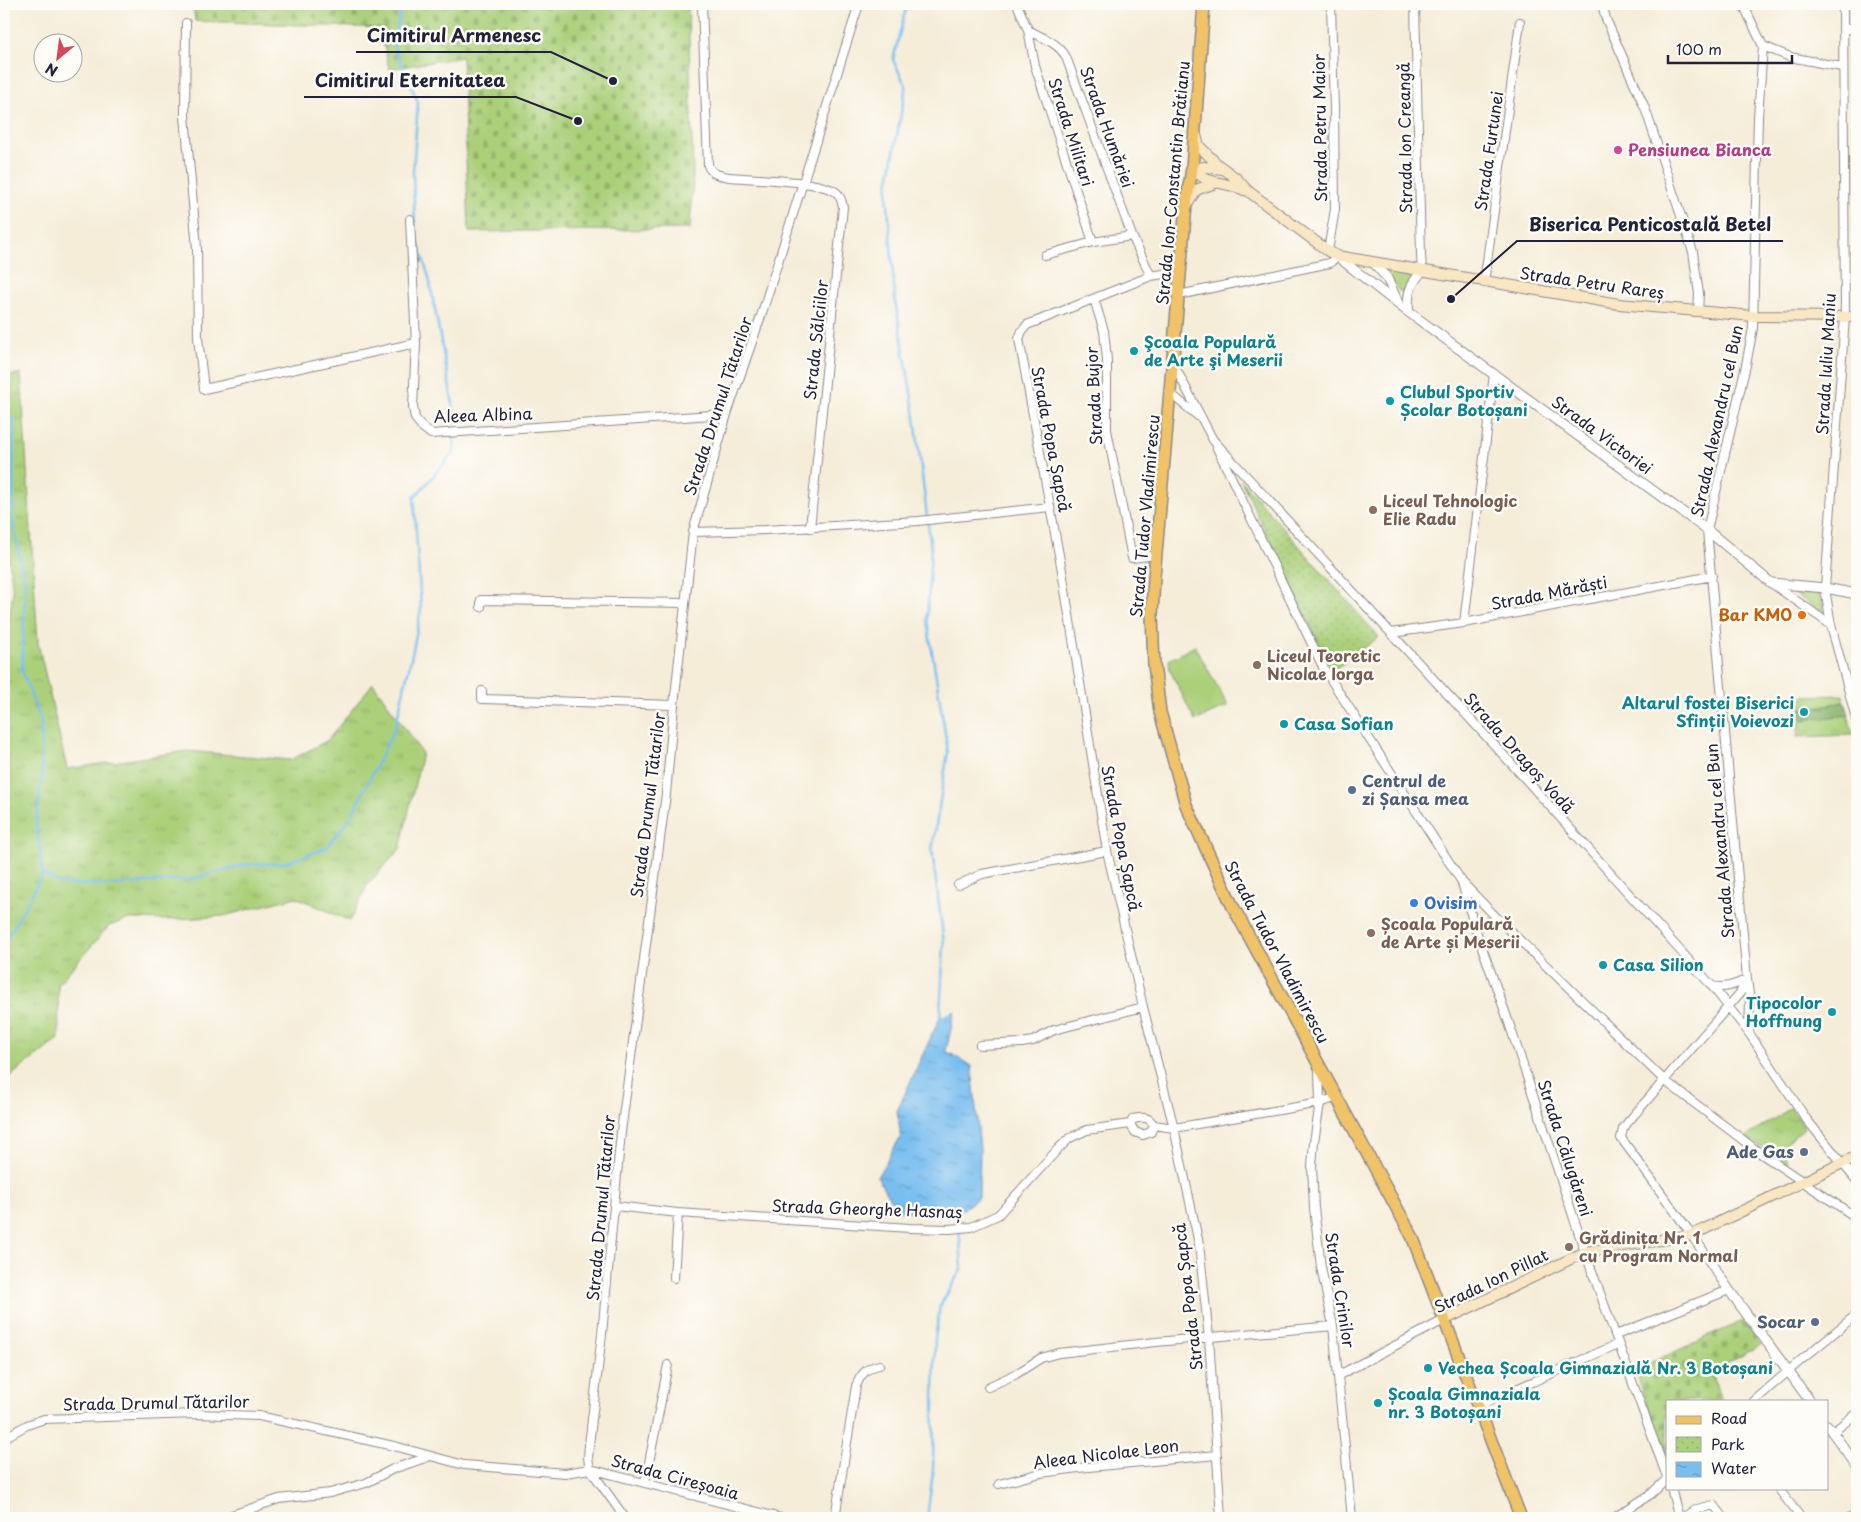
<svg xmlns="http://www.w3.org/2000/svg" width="1861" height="1522" viewBox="0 0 1861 1522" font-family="'Playpen Sans',sans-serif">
<defs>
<pattern id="grass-tufts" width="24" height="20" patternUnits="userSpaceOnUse" patternTransform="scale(1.25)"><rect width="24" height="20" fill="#abd07a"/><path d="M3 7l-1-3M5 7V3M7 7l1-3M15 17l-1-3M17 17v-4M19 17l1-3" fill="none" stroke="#93b26a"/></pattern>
<pattern id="forest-firs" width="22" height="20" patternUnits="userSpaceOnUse" patternTransform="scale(1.25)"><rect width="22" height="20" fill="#88b26a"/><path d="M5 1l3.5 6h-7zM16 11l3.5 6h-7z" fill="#6f9058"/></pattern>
<pattern id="cemetery-stones" width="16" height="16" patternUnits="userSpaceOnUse" patternTransform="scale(1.25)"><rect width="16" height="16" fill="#abd07a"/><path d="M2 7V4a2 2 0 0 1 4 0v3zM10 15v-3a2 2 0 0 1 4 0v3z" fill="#93b26a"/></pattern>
<pattern id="park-dots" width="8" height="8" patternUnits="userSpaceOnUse" patternTransform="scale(1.25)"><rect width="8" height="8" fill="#abd07a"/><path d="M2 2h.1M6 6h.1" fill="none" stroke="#93b26a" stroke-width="1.8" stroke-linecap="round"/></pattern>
<pattern id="water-ripples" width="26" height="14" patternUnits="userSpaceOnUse" patternTransform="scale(1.25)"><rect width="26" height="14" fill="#78beef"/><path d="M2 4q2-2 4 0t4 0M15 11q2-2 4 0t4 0" fill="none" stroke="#629ac3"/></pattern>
</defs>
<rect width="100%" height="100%" fill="#fdfcf7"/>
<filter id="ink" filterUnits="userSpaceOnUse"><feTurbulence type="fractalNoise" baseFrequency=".02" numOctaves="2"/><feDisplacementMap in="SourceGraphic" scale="10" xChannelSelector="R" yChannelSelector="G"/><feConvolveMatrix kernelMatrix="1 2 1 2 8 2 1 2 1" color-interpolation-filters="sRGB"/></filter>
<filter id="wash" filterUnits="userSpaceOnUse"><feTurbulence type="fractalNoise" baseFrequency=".0096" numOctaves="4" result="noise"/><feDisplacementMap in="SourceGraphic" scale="20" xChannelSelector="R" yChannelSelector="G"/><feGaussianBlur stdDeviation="1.12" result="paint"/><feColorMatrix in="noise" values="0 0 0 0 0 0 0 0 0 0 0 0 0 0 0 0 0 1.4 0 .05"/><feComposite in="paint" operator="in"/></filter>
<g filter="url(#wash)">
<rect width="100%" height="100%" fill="#f6edd9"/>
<path fill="url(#grass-tufts)" stroke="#66795a" d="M 1388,270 L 1411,274 L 1412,277 L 1403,293 L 1400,292 L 1386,274 Z
M 21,373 L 38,643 L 67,769 L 187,751 L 291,760 L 328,740 L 373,683 L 422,753 L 400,849 L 368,884 L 350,921 L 296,897 L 223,916 L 168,920 L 129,919 L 109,926 L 58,984 L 59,1039 L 4,1081 L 4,652 L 13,592 L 4,520 L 6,377 Z
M 1791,591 L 1821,594 L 1825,615 Z
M 1843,695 L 1853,735 L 1797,737 L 1803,696 Z
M 1791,1108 L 1804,1128 L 1787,1142 L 1785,1155 L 1789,1168 L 1746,1137 Z"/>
<path fill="url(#forest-firs)" stroke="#556a52" d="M 1845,702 L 1849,715 L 1803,720 L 1801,709 Z"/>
<path fill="url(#cemetery-stones)" stroke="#66795a" d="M 193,4 L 688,4 L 693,174 L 690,229 L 469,232 L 462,57 L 389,69 L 380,28 L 195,21 Z
M 1743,1321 L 1761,1345 L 1712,1372 L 1721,1401 L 1667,1401 L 1667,1455 L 1634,1370 Z"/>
<path fill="url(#park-dots)" stroke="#66795a" d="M 1241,480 L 1379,637 L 1332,671 L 1324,654 Z"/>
<path fill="#abd07a" stroke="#66795a" d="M 1195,646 L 1228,706 L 1195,721 L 1170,670 L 1169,660 Z"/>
<path fill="url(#water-ripples)" stroke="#4d7095" d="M 955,1011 L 946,1051 L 972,1066 L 980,1150 L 979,1197 L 958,1213 L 897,1211 L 877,1177 L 901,1136 L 897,1111 L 940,1017 Z"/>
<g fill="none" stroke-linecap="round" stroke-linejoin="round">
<path stroke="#78beef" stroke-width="2.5" d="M 907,4 L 893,60 L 906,86 L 887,191 L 895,300 L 914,410 L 931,549 L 927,620 L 948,752 L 932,850 L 944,944 L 940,1017
M 14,418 L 13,522 L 25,586 L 22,671 L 41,722 L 42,777 L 36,822 L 43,874
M 4,944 L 43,874 L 61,884 L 113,885 L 191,879 L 244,865 L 284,863 L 326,848 L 351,817 L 395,728 L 413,650 L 421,609 L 414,498 L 454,452 L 455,415 L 429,278 L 415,232 L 413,172 L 418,102 L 392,43 L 400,16 L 399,4
M 927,1518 L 933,1472 L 935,1338 L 940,1306 L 962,1268 L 958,1213"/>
</g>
</g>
<g filter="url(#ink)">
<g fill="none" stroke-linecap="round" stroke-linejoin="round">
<defs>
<path id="minor" d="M 702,4 L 708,165 C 711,175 720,175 729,177 C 751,179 822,180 837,193 C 841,197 842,202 843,207 L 810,528
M 1017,4 L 1028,30 C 1041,37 1059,43 1066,57 L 1132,236 L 1151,276
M 1415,4 L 1421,255 L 1422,271
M 1602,4 L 1606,19 L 1645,108 L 1693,252 L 1699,294 L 1698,312
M 1743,4 L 1763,46 L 1790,57 L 1842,67
M 1843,4 L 1845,317 L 1825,588 L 1831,625 L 1857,722
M 186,23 L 185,116 L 197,248 L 198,338 L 204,389 L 416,343
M 1843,28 L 1857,30
M 1028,30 L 1035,66 L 1093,242
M 410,219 L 416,343 L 413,407 L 415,418 L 422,427 L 431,434 L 727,414
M 1328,251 L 1335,209 L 1334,108 L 1331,4
M 1045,255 L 1093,242 L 1132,236
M 1181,271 L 1151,276 L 1027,325 L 1022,331 L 1019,339 L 1062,571 L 1107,851 L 1143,1007 L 1174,1128 L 1199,1244 L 1209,1338 L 1221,1518
M 1484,283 L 1520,22
M 1179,295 L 1330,263 L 1337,256
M 1094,299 L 1104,331 L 1107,360 L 1107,430 L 1132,558 L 1156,555
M 1174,365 L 1213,440 L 1520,773 L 1712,986 L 1749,1033 L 1807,1120 L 1857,1181
M 1171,394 L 1199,417
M 1217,448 L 1324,669 L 1462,882 L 1499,920 L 1664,1080 L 1760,1153 L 1857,1218
M 693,532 L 765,530 L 918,521 L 1050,507
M 1771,583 L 1831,625
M 481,607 L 481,600 L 685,603
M 1464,623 L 1494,374
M 1391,633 L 1464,623 L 1712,576
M 482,691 L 482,699 L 674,705
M 1462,883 L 1475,928 L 1508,1020 L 1585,1252 L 1667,1477
M 958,885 L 982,874 L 1107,851
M 1475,928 L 1485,923 L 1499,920
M 1712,986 C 1725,989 1735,985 1747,979 L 1750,1002 L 1749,1033
M 980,1045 L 1022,1043 L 1033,1041 L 1054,1030 L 1143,1007
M 1319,1069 L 1320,1103 L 1314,1142 L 1312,1166 L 1314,1208 L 1321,1267 L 1333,1326 L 1352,1518
M 1130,1124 L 1133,1119 C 1143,1117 1148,1116 1154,1125
M 615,1206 L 678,1213 L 910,1228 L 949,1229 L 971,1227 L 998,1215 L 1058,1149 L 1070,1138 L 1087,1130 L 1130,1124 L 1135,1132 L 1143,1135 L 1151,1132 L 1154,1125 L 1174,1128 L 1320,1103 L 1337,1097
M 1692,1235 L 1621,1138 L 1623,1129 L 1628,1122 L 1740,993 L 1747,979 L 1707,530 L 1746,365 L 1753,328 L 1758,117 L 1763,46
M 674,1278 L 678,1213
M 1616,1335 L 1729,1290
M 1339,1375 L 1444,1320
M 988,1387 L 1016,1374 L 1041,1358 L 1059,1353 L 1156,1342 L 1333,1326
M 1754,1401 L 1800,1361 L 1857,1314
M 1478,1406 L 1618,1344
M 1833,1432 L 1857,1413
M 4,1438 L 27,1425 L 44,1419 L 197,1414 L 259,1416 L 398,1447 L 464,1465 L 565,1473 L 590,1469 L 588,1458 L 589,1445 L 602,1334 L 621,1132 L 666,794 L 674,705 L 693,532 L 727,414 L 761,316 L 859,4
M 590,1469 L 781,1518
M 590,1469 L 625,1518
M 645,1483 L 668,1365
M 999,1484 L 1041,1473 L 1078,1468 L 1217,1455
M 1671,1488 L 1679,1518
M 1778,1488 L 1801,1518
M 1617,1516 L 1651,1494 L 1667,1479
M 223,1518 L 279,1499 L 330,1493 L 366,1483 L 393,1469 L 428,1457
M 835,1518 L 856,1386 C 861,1374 866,1368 879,1365
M 1682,1518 L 1697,1509 L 1714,1505 L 1724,1518
M 1850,1518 L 1857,1514"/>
<path id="tertiary" d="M 1338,257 L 1399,305 L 1707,530 L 1771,583 L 1825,588 L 1857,594
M 1374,263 L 1387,278 L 1399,305
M 1409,312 C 1406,294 1411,284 1422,271
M 1692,1235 L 1729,1290 L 1810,1401
M 1827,1425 L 1857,1466"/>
<path id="secondary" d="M 1196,135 L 1199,146 L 1217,164 L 1236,178 L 1248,191 L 1328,251 L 1337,256 L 1619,304 L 1753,316 L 1857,317
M 1192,169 C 1212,187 1223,180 1244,190
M 1192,169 L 1204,167 L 1223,169
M 1187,205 L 1196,190 L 1215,183
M 1444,1320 L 1585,1252 L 1692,1235 L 1857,1156"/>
<path id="primary" d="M 1204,4 L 1192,169 L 1186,205 L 1154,577 L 1152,615 L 1154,665 L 1160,712 L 1186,805 L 1232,905 L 1412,1236 L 1521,1518"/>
</defs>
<use href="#minor" stroke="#8c888a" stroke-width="10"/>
<use href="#tertiary" stroke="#8c888a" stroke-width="11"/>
<use href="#secondary" stroke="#8c888a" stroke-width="12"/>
<use href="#primary" stroke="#8c888a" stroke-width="14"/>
<use href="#minor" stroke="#fff" stroke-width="8"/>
<use href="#tertiary" stroke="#fff" stroke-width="9"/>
<use href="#secondary" stroke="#f9e7c3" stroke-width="10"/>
<use href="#primary" stroke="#f0c369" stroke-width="11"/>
</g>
</g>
<circle fill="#d1479c" stroke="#fdfcf7" stroke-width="2" cx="1618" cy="150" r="5"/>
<g fill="#0f9aa8" stroke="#fdfcf7" stroke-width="2">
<circle cx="1134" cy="351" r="5"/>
<circle cx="1390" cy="401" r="5"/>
<circle cx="1804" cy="712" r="5"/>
<circle cx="1284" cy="724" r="5"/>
<circle cx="1603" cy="965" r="5"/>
<circle cx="1832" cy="1012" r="5"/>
<circle cx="1428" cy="1368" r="5"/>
<circle cx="1378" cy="1403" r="5"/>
</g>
<g fill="#8d6e63" stroke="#fdfcf7" stroke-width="2">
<circle cx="1373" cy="510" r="5"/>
<circle cx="1257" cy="665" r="5"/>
<circle cx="1371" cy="933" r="5"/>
<circle cx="1569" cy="1247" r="5"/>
</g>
<circle fill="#e8710a" stroke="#fdfcf7" stroke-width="2" cx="1802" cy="615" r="5"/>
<g fill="#5c6f8a" stroke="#fdfcf7" stroke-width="2">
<circle cx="1352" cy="790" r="5"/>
<circle cx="1804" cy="1152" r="5"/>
<circle cx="1815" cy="1322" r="5"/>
</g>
<circle fill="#3f7fe0" stroke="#fdfcf7" stroke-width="2" cx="1414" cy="903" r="5"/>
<g text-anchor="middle" stroke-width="5" stroke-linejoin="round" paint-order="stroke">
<g font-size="16" fill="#22223b" stroke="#fdfcf7">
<text transform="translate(1107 127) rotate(70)" y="6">Strada Humăriei</text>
<text transform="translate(1320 128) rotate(-91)" y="6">Strada Petru Maior</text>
<text transform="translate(1071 132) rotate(72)" y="6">Strada Militari</text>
<text transform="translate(1405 138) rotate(-91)" y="6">Strada Ion Creangă</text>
<text transform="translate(1489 151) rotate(-82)" y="6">Strada Furtunei</text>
<text transform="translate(1173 183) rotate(-85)" y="6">Strada Ion-Constantin Brătianu</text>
<text transform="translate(1592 283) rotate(8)" y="6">Strada Petru Rareș</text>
<text transform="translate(816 340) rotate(-84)" y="6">Strada Sălciilor</text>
<text transform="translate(1826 364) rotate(-87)" y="6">Strada Iuliu Maniu</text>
<text transform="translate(1094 396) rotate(-93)" y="6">Strada Bujor</text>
<text transform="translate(718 406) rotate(-72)" y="6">Strada Drumul Tătarilor</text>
<text transform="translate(483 415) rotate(-2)" y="6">Aleea Albina</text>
<text transform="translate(1717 421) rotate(-78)" y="6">Strada Alexandru cel Bun</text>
<text transform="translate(1602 435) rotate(36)" y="6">Strada Victoriei</text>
<text transform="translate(1051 439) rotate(79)" y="6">Strada Popa Șapcă</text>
<text transform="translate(1145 516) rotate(-85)" y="6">Strada Tudor Vladimirescu</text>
<text transform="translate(1549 593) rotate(-11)" y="6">Strada Mărăști</text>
<text transform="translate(1519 753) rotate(48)" y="6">Strada Dragoș Vodă</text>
<text transform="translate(648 805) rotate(-83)" y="6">Strada Drumul Tătarilor</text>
<text transform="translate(1121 838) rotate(79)" y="6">Strada Popa Șapcă</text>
<text transform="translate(1720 841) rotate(-95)" y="6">Strada Alexandru cel Bun</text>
<text transform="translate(1277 952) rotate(62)" y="6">Strada Tudor Vladimirescu</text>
<text transform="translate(1565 1148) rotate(72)" y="6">Strada Călugăreni</text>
<text transform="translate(601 1208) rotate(-85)" y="6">Strada Drumul Tătarilor</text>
<text transform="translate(867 1209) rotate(2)" y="6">Strada Gheorghe Hasnaș</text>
<text transform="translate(1491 1281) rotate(-26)" y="6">Strada Ion Pillat</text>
<text transform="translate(1340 1290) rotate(81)" y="6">Strada Crinilor</text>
<text transform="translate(1188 1297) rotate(-97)" y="6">Strada Popa Șapcă</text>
<text transform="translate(156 1403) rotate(-1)" y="6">Strada Drumul Tătarilor</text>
<text transform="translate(1106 1454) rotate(-7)" y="6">Aleea Nicolae Leon</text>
<text transform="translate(675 1477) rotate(15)" y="6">Strada Cireșoaia</text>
</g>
<g font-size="16" font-weight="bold" fill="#b23c85" stroke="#fdfcf7" text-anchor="start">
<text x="1628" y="156">Pensiunea Bianca</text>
</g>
<g font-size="16" font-weight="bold" fill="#0d838f" stroke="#fdfcf7" text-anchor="start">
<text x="1144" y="348">Şcoala Populară<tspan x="1144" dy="18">de Arte şi Meserii</tspan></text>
<text x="1400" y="398">Clubul Sportiv<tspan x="1400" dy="18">Școlar Botoșani</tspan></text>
<text x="1794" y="709" text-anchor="end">Altarul fostei Biserici<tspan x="1794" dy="18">Sfinții Voievozi</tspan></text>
<text x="1294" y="730">Casa Sofian</text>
<text x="1613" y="971">Casa Silion</text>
<text x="1822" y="1009" text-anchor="end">Tipocolor<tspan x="1822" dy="18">Hoffnung</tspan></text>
<text x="1438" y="1374">Vechea Școala Gimnazială Nr. 3 Botoșani</text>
<text x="1388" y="1400">Școala Gimnaziala<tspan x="1388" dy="18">nr. 3 Botoșani</tspan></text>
</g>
<g font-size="16" font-weight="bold" fill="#785e54" stroke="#fdfcf7" text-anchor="start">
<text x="1383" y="507">Liceul Tehnologic<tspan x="1383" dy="18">Elie Radu</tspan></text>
<text x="1267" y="662">Liceul Teoretic<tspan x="1267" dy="18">Nicolae Iorga</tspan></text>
<text x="1381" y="930">Școala Populară<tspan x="1381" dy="18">de Arte și Meserii</tspan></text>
<text x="1579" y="1244">Grădinița Nr. 1<tspan x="1579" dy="18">cu Program Normal</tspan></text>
</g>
<g font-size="16" font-weight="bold" fill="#c56008" stroke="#fdfcf7" text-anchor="end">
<text x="1792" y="621">Bar KM0</text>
</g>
<g font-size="16" font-weight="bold" fill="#4e5e75" stroke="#fdfcf7" text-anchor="end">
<text x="1362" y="787" text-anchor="start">Centrul de<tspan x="1362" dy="18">zi Șansa mea</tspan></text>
<text x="1794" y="1158">Ade Gas</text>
<text x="1805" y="1328">Socar</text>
</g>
<g font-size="16" font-weight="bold" fill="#366cbe" stroke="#fdfcf7" text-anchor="start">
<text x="1424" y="909">Ovisim</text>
</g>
</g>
<path fill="none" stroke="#22223b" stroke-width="2" d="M613 81L551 52H356M578 121L516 97H304M1451 299L1517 241H1783"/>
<g fill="#22223b" stroke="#fdfcf7" stroke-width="2">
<circle cx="613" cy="81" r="5"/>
<circle cx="578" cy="121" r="5"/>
<circle cx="1451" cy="299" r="5"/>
</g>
<g font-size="18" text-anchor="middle" font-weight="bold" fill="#22223b" stroke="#fdfcf7" stroke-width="5" stroke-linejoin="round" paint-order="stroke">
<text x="454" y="42">Cimitirul Armenesc</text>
<text x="410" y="87">Cimitirul Eternitatea</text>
<text x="1650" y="231">Biserica Penticostală Betel</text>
</g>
<rect width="1861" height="1522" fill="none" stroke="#fdfcf7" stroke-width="20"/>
<rect x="1666" y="1400" width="162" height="90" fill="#fdfcf7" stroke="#a5a5ac"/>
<rect x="1676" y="1416" width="25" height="8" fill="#f0c369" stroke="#a5a5ac"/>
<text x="1711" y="1424" font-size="15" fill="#22223b">Road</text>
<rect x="1676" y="1437" width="25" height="15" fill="url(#park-dots)" stroke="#a5a5ac"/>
<text x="1711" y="1450" font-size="15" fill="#22223b">Park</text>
<rect x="1676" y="1462" width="25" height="15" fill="url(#water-ripples)" stroke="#a5a5ac"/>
<text x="1711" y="1474" font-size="15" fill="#22223b">Water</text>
<g transform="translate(58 58) rotate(209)"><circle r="24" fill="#fdfcf7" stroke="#a5a5ac"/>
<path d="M0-4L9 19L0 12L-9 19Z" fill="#d1495b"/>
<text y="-8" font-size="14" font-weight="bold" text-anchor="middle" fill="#22223b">N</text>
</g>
<path d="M1668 55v8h124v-8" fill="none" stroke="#22223b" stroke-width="2.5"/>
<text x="1676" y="55" font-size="15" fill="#22223b" stroke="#fdfcf7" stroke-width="4" paint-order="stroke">100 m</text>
</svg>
